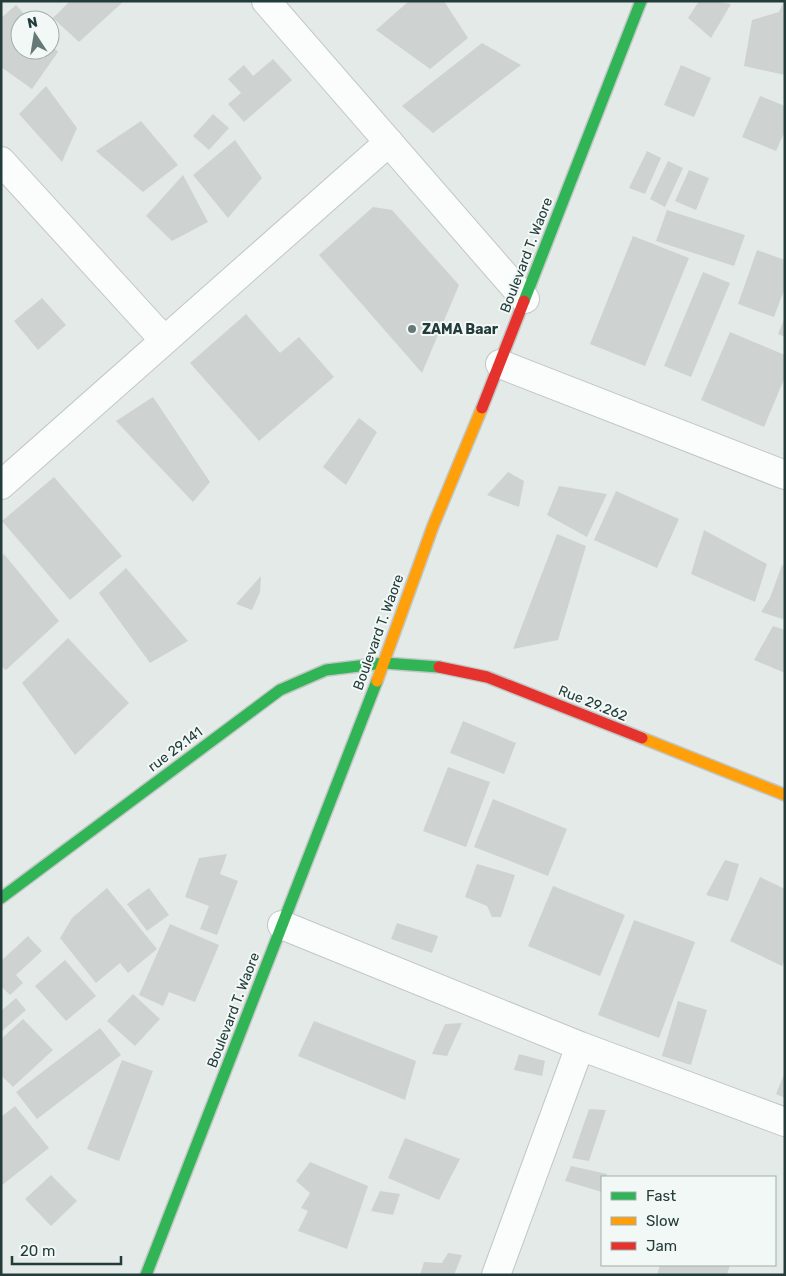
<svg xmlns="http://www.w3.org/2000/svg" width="786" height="1276" viewBox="0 0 786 1276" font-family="Rubik,sans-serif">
<rect width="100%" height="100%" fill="#e4eae8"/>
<path fill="#ced3d2" d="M 70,1 L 124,1 L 79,42 L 53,18 Z
M 409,1 L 444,1 L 468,38 L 430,69 L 376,30 Z
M 699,1 L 714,1 L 731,4 L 711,38 L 688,18 Z
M 784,1 L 785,75 L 744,66 L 752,20 L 779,12 Z
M 16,5 L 30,20 L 20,20 L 20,50 L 50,50 L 50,43 L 58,52 L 32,89 L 1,67 L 1,18 Z
M 482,43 L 521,65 L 433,133 L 402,106 Z
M 273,59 L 292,80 L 244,122 L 228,104 L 241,93 L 228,79 L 244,65 L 253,76 Z
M 681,65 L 711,78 L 694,117 L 664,105 Z
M 46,86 L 77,128 L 62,162 L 19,114 Z
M 760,96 L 785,106 L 785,131 L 776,151 L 742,137 Z
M 213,114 L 229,128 L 209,150 L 193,136 Z
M 141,121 L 178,165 L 143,192 L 96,151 Z
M 235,140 L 262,178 L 228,218 L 193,175 Z
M 647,151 L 661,158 L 645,194 L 629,188 Z
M 668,161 L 683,168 L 665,207 L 650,199 Z
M 689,170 L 709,178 L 696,210 L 675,201 Z
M 183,175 L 208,222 L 172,241 L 146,216 Z
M 373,207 L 392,210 L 459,285 L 422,373 L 319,255 Z
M 667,210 L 745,235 L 734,266 L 656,241 Z
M 633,236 L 689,258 L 645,366 L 590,344 Z
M 757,250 L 785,260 L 785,288 L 774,317 L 738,304 Z
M 703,272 L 730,283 L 691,377 L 664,366 Z
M 42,298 L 66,325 L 38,350 L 14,321 Z
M 246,314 L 280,353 L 299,337 L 334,377 L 259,441 L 190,363 Z
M 785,317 L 785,337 L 778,334 Z
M 730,332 L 785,355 L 785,377 L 764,427 L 701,400 Z
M 153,397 L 210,482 L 193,502 L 116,421 Z
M 359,418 L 377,432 L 346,485 L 323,467 Z
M 508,472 L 524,481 L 519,507 L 487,495 Z
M 54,477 L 122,556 L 70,600 L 2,521 Z
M 559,486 L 607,494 L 587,537 L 547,515 Z
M 616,491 L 679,519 L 657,568 L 594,540 Z
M 704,530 L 767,564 L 755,602 L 691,574 Z
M 557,534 L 586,546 L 558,640 L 513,649 Z
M 4,554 L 59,621 L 6,670 L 1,666 L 1,557 Z
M 782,565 L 785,566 L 785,620 L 761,612 L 770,598 Z
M 126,568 L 188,641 L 150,663 L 99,593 Z
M 261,576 L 260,592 L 252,610 L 236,604 Z
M 773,626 L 785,630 L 785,673 L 754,660 Z
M 68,638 L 129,703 L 75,755 L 22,683 Z
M 463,721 L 516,743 L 504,774 L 450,753 Z
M 448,767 L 490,782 L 466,847 L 423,831 Z
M 493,799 L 567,829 L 548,876 L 474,847 Z
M 227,854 L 220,874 L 238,881 L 217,935 L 200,929 L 209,906 L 185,897 L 199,858 Z
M 725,860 L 739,864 L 728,901 L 706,895 Z
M 477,864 L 515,875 L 501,917 L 492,917 L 487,906 L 465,897 Z
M 760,877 L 785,889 L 785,960 L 782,966 L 730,941 Z
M 553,886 L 625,915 L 600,976 L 528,946 Z
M 107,888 L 157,949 L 128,973 L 120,963 L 96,983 L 60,938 L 72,918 Z
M 149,888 L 169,915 L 147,931 L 127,904 Z
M 634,920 L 695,942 L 659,1038 L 598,1015 Z
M 397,923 L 438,936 L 432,953 L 391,939 Z
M 170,924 L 219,945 L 195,1002 L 169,992 L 163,1006 L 139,995 Z
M 28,936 L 42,951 L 16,975 L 23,983 L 10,995 L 1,986 L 1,961 Z
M 65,960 L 96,996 L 66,1021 L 35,986 Z
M 133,994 L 160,1019 L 135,1046 L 107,1021 Z
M 16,998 L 26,1010 L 1,1032 L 1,1011 Z
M 678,1001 L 707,1010 L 691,1065 L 662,1056 Z
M 23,1019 L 53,1050 L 13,1087 L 1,1075 L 1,1039 Z
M 314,1021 L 416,1061 L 405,1100 L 298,1056 Z
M 462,1023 L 447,1056 L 432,1054 L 445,1024 Z
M 100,1028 L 121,1055 L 37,1119 L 16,1092 Z
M 519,1054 L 545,1061 L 542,1076 L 514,1070 Z
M 122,1060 L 153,1071 L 119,1161 L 87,1149 Z
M 785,1072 L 785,1098 L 776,1094 Z
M 15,1106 L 49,1148 L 1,1186 L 1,1117 Z
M 589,1109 L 606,1110 L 589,1161 L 572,1158 Z
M 405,1138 L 460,1159 L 439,1200 L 388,1178 Z
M 310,1162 L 368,1186 L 347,1249 L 298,1231 L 308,1211 L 301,1208 L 310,1193 L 296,1181 Z
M 571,1166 L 607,1174 L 606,1177 L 602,1177 L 602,1192 L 565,1181 Z
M 51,1175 L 77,1201 L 51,1226 L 25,1199 Z
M 380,1191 L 400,1194 L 393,1215 L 371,1211 Z
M 448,1253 L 462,1255 L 454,1275 L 420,1275 L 424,1262 L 442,1263 Z
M 660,1265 L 730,1265 L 727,1275 L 657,1275 Z"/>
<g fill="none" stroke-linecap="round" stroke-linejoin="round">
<defs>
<path id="street" d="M 266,1 L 525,299
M 1,161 L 164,340
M 500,364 L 785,475
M 1,485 L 389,142
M 282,925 L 580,1046 L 785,1122
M 496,1275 L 580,1046"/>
<path id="fast" d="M 524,301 L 641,1
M 1,898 L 280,690 L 326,670 L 384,663 L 439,667
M 146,1275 L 377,681"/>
<path id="slow" d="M 377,681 L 433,526 L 482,408
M 642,738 L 785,795"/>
<path id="jam" d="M 482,408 L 524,301
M 439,667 L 487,677 L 642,738"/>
</defs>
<use href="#street" stroke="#c1c7c5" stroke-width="30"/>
<use href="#fast" stroke="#c0c7c5" stroke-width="14"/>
<use href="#slow" stroke="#c0c7c5" stroke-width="14"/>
<use href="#jam" stroke="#c0c7c5" stroke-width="14"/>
<use href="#street" stroke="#fbfcfc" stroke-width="28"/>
<use href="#fast" stroke="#30b455" stroke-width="11"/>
<use href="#slow" stroke="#ff9f0a" stroke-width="11"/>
<use href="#jam" stroke="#e5322d" stroke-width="11"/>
</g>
<circle fill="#677977" stroke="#f2f8f6" stroke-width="2" cx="412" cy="329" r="5"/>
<g text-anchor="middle" stroke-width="4" stroke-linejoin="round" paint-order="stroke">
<g font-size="14" fill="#233c3a" stroke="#f2f8f6">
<text transform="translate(526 255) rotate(-69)" y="5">Boulevard T. Waore</text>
<text transform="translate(378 632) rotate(-70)" y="5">Boulevard T. Waore</text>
<text transform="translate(593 703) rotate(22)" y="5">Rue 29.262</text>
<text transform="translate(175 749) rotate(-37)" y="5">rue 29.141</text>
<text transform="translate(233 1010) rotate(-69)" y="5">Boulevard T. Waore</text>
</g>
<g font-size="14" font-weight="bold" fill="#233c3a" stroke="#f2f8f6" text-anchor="start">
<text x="422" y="334">ZAMA Baar</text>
</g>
</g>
<rect width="786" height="1276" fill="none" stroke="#233c3a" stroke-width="5"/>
<rect x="601" y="1176" width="175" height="90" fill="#f2f8f6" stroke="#9fadab"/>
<rect x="611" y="1192" width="25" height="8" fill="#30b455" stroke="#9fadab"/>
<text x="646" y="1201" font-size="15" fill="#233c3a">Fast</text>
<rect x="611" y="1217" width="25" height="8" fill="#ff9f0a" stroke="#9fadab"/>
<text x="646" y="1226" font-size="15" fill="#233c3a">Slow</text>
<rect x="611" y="1242" width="25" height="8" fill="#e5322d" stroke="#9fadab"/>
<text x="646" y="1251" font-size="15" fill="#233c3a">Jam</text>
<g transform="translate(35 35) rotate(348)"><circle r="24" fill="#f2f8f6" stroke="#9fadab"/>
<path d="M0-4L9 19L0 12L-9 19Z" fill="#677977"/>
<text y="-8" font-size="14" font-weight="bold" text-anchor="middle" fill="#233c3a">N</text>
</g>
<path d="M12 1256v8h109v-8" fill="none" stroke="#233c3a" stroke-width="2.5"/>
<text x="20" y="1256" font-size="15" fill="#233c3a" stroke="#f2f8f6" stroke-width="4" paint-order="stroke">20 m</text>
</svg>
